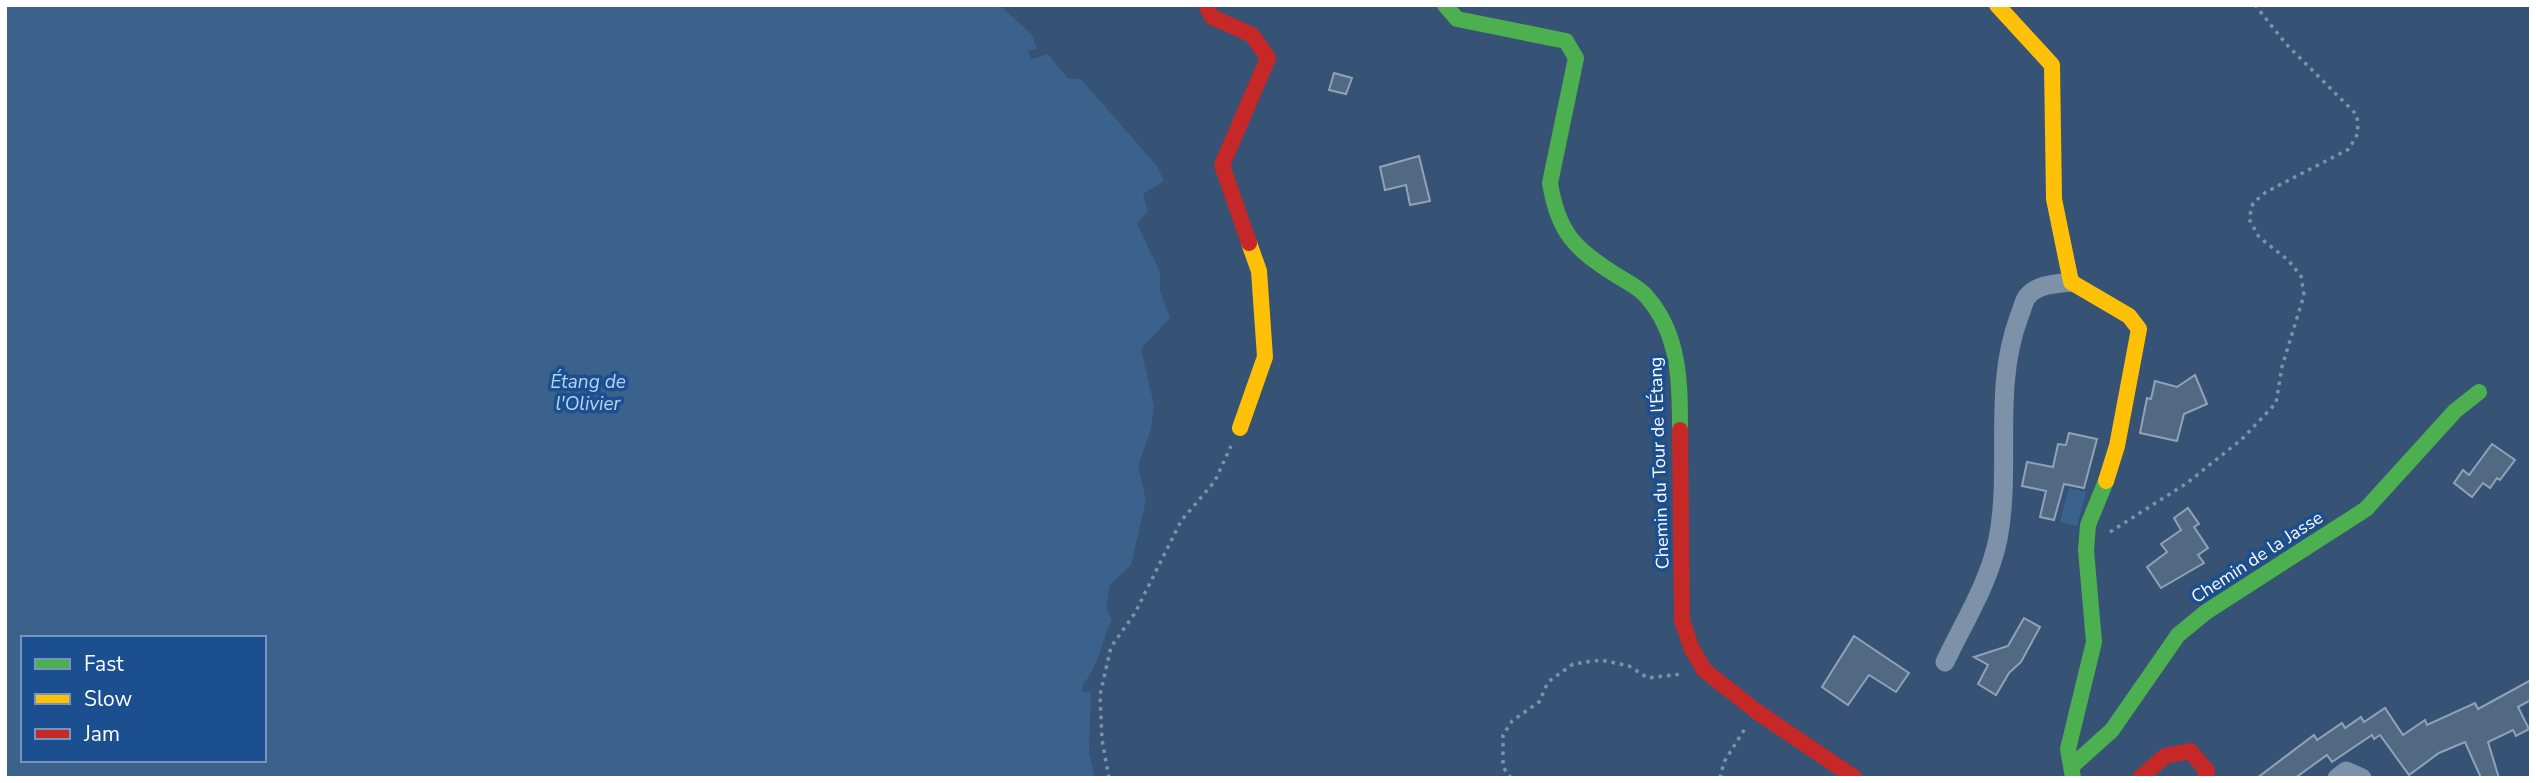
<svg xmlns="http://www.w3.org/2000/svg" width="2536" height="783" viewBox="0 0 2536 783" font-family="'Nunito Sans',sans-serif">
<rect width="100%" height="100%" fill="#365274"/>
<path fill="#3b618d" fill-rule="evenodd" d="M 5,5 L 1000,5 L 1032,35 L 1037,49 L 1028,50 L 1031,59 L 1048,54 L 1068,79 L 1081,79 L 1157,166 L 1164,181 L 1143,194 L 1148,211 L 1137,224 L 1160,272 L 1160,291 L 1170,318 L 1141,349 L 1154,406 L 1151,429 L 1138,466 L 1146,500 L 1131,565 L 1110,585 L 1106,608 L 1112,620 C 1103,637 1096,674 1083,683 L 1082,692 L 1091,692 L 1089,752 L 1095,778 L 5,778 ZM 23,638 L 264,638 L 264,760 L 23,760 Z
M 2069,488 L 2086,492 L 2077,526 L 2060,522 Z"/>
<path fill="#526984" stroke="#92a2b6" stroke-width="2" d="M 1334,73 L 1352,78 L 1346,94 L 1329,90 Z
M 1419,156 L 1430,201 L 1410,205 L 1406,185 L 1385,190 L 1380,167 Z
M 2195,375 L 2207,404 L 2184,414 L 2177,441 L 2140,433 L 2147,398 L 2151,399 L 2155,381 L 2177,387 Z
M 2069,433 L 2097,439 L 2084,488 L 2064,484 L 2054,520 L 2040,517 L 2046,491 L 2022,486 L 2027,462 L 2053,467 L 2058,444 L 2066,445 Z
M 2492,444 L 2515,460 L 2500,480 L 2497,478 L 2490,488 L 2483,483 L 2472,497 L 2454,483 L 2463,470 L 2469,475 Z
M 2188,508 L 2199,524 L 2194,527 L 2208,548 L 2198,555 L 2204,563 L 2161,588 L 2147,567 L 2167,552 L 2161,544 L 2181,530 L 2174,518 Z
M 2024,618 L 2040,627 L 2021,662 L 2009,673 L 1996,695 L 1978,684 L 1988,665 L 1974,657 L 2008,646 Z
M 1854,636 L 1909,673 L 1896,692 L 1869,675 L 1848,705 L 1822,687 Z
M 2531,680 L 2531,700 L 2518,707 L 2529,729 L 2516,736 L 2513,730 L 2488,742 L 2499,778 L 2481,778 L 2465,742 L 2439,753 L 2409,775 L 2380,735 L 2374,739 L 2372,735 L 2332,762 L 2327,755 L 2295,778 L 2257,778 L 2314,735 L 2317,740 L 2342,723 L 2345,728 L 2361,717 L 2364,722 L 2385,708 L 2403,735 L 2425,720 L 2427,725 L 2475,703 L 2478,709 Z"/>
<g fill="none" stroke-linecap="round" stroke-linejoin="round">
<path stroke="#7d92a8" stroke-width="3.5" stroke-dasharray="3.5 5" stroke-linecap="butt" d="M 2110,532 L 2187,483 L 2242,439 L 2276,403 L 2282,367 L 2304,295 L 2301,276 L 2288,260 L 2259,237 L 2249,219 L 2253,203 L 2266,192 L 2349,149 L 2358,133 L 2357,115 L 2286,44 L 2255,5
M 1109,778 L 1102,740 L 1100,695 L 1111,647 L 1135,613 L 1181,521 L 1215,481 L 1231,446
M 1511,778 L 1503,767 L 1503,735 L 1512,721 L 1539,702 L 1548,682 L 1573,664 L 1601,660 L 1629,666 L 1648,678 L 1682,674
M 1720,778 L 1724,762 L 1746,727"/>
<path stroke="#7d92a8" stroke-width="19" d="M 1945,662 C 1964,622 1989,583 1998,539 C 2012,466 1992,389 2019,317 C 2022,311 2023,302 2027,297 C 2036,284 2057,284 2071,282
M 2337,778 L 2346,771 L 2362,778"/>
<path stroke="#4caf50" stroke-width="16" d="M 1445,5 L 1457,19 L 1566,41 L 1576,58 L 1550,183 C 1558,233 1575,249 1616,275 C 1627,282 1639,287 1647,297 C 1680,335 1680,383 1680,430
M 2071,767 L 2112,730 L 2178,635 L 2206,612 L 2366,509 L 2455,411 L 2479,392
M 2073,778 L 2068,749 L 2094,642 L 2086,550 L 2088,525 L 2106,481"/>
<path stroke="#ffc107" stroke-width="16" d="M 1997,5 L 2052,65 L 2054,199 L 2071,282 L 2129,316 L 2139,329 L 2117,446 L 2106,481
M 1240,428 L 1265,357 L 1259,271 L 1249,243"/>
<path stroke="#c62828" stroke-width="16" d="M 1206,5 L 1212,17 L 1252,35 L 1268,58 L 1222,165 L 1249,243
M 1680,430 L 1682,620 L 1691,647 L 1704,670 L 1756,711 L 1855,778
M 2140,778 L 2165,756 L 2190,751 L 2207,771 L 2205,778"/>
</g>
<g text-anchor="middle" stroke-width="7" stroke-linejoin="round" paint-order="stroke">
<g font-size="18" fill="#fff" stroke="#1b4f8f">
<text transform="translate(1659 463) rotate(-92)" y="6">Chemin du Tour de l'Étang</text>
<text transform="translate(2257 557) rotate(-33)" y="6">Chemin de la Jasse</text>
</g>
<g font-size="19" font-style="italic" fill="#b5d3f5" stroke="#1b4f8f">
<text x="588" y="388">Étang de<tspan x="588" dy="22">l'Olivier</tspan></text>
</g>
</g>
<rect width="2536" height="783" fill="none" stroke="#ffffff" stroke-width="14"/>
<rect x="21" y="636" width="245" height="126" fill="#1b4f8f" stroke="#7695bc" stroke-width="2"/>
<rect x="35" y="659" width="35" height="10" fill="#4caf50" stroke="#7695bc" stroke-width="2"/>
<text x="84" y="671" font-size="21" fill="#ffffff">Fast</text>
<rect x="35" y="694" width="35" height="10" fill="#ffc107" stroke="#7695bc" stroke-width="2"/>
<text x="84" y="706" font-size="21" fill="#ffffff">Slow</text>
<rect x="35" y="729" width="35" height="10" fill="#c62828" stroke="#7695bc" stroke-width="2"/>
<text x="84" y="741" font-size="21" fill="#ffffff">Jam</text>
</svg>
